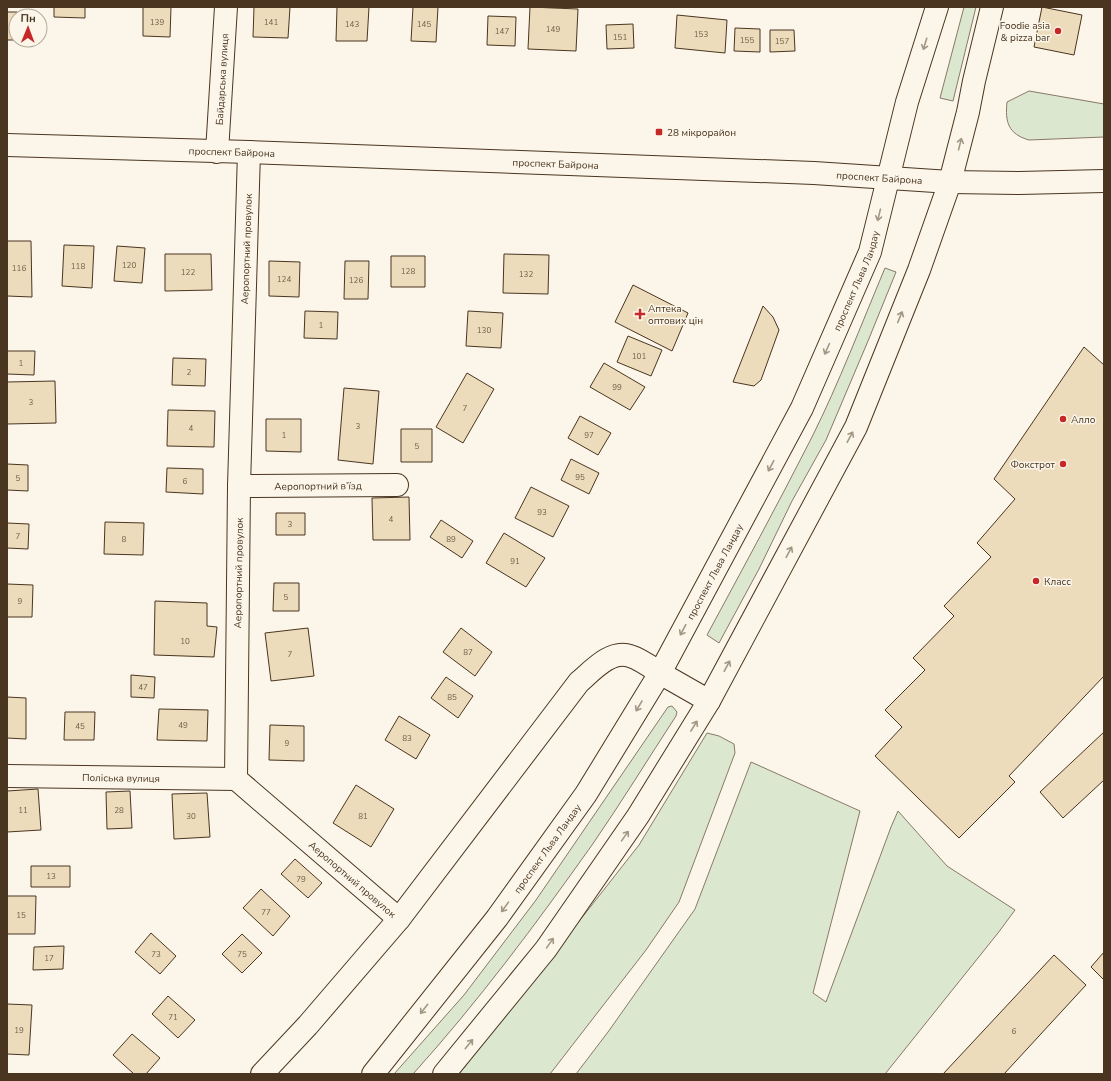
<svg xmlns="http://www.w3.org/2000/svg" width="1111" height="1081" viewBox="0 0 1111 1081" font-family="'Nunito Sans',sans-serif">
<rect width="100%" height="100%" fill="#fbf6e9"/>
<path fill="#dce7d0" stroke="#887966" d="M 964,7 L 976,7 L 953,101 L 940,98 Z
M 1029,91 L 1104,104 L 1104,137 L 1029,140 C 1008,134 1005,122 1007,102 Z
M 885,268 L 896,272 L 868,341 L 826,440 L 792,501 L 759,569 L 719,643 L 707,635 C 742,570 778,504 812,437 C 839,383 861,325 885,268 Z
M 672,706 L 677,712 L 676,716 C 648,759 621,803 592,845 C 536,924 478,1002 413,1074 L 394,1074 L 464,995 L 536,900 L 668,707 Z
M 707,733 L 719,736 L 734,744 L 735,753 L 679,902 L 646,950 L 550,1074 L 459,1074 L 639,845 Z
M 751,762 L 860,811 L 813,993 L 826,1002 L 891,827 L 898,811 L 947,866 L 1015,910 L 998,933 L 885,1074 L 576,1074 L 608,1032 L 695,909 Z"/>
<path fill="#ecdcbc" stroke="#4a3520" d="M 54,7 L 85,7 L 85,18 L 54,17 Z
M 143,7 L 171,7 L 170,37 L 143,36 Z
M 254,7 L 290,7 L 288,38 L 253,37 Z
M 337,7 L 369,7 L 367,41 L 336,41 Z
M 413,7 L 438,7 L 436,42 L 411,41 Z
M 530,7 L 578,9 L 576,51 L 528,49 Z
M 1042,7 L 1082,15 L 1074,55 L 1034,47 Z
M 7,12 L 17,12 L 17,16 L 16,16 L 16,40 L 7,40 Z
M 677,15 L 727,20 L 725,53 L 675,48 Z
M 488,16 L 516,17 L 515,46 L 487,45 Z
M 633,24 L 634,48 L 607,49 L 606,25 Z
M 735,28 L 760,29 L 760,52 L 734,51 Z
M 770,30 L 794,30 L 795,51 L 770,52 Z
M 7,241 L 31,241 L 32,297 L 7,296 Z
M 64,245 L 94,246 L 92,288 L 62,286 Z
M 117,246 L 145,248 L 142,283 L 114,281 Z
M 165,254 L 211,254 L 212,290 L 165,291 Z
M 504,254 L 549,255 L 548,294 L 503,293 Z
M 391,256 L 425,256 L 425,287 L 391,287 Z
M 269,261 L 300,262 L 299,297 L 269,296 Z
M 345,261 L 369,261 L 368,299 L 344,299 Z
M 633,285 L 688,313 L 672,351 L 615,322 Z
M 763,306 L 773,317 L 779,330 L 761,380 L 754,386 L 733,382 Z
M 305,311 L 338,312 L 337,339 L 304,338 Z
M 468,311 L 503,313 L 501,348 L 466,346 Z
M 628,336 L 662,350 L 651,376 L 617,362 Z
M 1084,347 L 1104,365 L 1104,676 L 1009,776 L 1015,782 L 959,838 L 875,756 L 902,727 L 885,710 L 925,670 L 913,658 L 954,616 L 944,606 L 991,557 L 977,543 L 1015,499 L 994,479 Z
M 7,351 L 35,351 L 34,375 L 7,374 Z
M 173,358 L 206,359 L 205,386 L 172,385 Z
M 604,363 L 645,387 L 630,410 L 590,387 Z
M 467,373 L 494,389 L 463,443 L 436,427 Z
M 55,381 L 56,423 L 7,424 L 7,382 Z
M 344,388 L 379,391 L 373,464 L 338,460 Z
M 168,410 L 215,411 L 214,447 L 167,446 Z
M 580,416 L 611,433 L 598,455 L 568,438 Z
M 266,419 L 301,419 L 301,452 L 266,451 Z
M 401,429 L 432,429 L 432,462 L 401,462 Z
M 571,459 L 599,473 L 589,494 L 561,480 Z
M 7,464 L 28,465 L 28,491 L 7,490 Z
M 167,468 L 203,469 L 203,494 L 166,492 Z
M 531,487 L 569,506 L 553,537 L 515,518 Z
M 409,497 L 410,540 L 373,540 L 372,498 Z
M 276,513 L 305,513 L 305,535 L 276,535 Z
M 441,520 L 473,541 L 462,558 L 430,537 Z
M 105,522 L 144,523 L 143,555 L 104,554 Z
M 7,523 L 29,524 L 28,549 L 7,548 Z
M 504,533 L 545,558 L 526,587 L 486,563 Z
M 274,583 L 299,583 L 299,611 L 273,611 Z
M 7,584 L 33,585 L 32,617 L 7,617 Z
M 155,601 L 207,603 L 207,626 L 217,627 L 214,657 L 154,655 Z
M 308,628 L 314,676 L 271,681 L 265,633 Z
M 461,628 L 492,652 L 475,676 L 443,652 Z
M 131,675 L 155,677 L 154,698 L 131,697 Z
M 446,677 L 473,696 L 458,718 L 431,698 Z
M 7,697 L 26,698 L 26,739 L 7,738 Z
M 159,709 L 208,710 L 207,741 L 157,740 Z
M 65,712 L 95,712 L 94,740 L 64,740 Z
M 399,716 L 430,735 L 416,759 L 385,740 Z
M 270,725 L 304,726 L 304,761 L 269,760 Z
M 1104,732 L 1104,780 L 1063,818 L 1040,792 Z
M 356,785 L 394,809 L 371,847 L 333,823 Z
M 38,789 L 41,830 L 7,832 L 7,791 Z
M 130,791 L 132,828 L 107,829 L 106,792 Z
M 207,793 L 210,837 L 174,839 L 172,794 Z
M 295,859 L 322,883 L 308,898 L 281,874 Z
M 31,866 L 70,866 L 70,887 L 31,887 Z
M 261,889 L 290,916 L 273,936 L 243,908 Z
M 7,896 L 36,896 L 35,934 L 7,934 Z
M 151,933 L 176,956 L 160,974 L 135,952 Z
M 242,934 L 262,953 L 242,973 L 222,954 Z
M 64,946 L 63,969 L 33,970 L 34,947 Z
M 1104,952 L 1104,980 L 1091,967 Z
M 1054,955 L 1086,985 L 1004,1074 L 943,1074 Z
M 168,996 L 195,1020 L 178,1038 L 152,1014 Z
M 7,1004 L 32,1005 L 29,1055 L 7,1054 Z
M 132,1034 L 160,1058 L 146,1074 L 134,1074 L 113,1055 Z"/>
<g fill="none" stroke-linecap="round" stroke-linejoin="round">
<defs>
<g id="minor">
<path id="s1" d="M 217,152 L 226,7"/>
<path id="s2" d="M 249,152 L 239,486 L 236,779 L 399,919"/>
<path id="s3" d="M 239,486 L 397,485"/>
<path id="s4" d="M 7,776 L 236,779"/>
<path d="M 262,1074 L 308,1025 L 399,919 L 579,682 C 592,671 611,649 630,656 C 640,659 651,667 660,673"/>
</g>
<g id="major">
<path id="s5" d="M 7,145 L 249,152 L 814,173 L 950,182 L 1019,183 L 1104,181"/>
<path d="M 660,673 L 709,701"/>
<path id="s6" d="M 373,1074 L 497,918 L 586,794 L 660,673 L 802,408 L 870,252 L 907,102 L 937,7"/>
<path d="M 444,1074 L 546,949 L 638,816 L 709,701 L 856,427 L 919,270 L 950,182 L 968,112 L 974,81 L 992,7"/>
</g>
</defs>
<use href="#minor" stroke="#4a3520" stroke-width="24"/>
<use href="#major" stroke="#4a3520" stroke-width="24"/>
<use href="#minor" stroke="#fbf6e9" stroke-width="22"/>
<use href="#major" stroke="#fbf6e9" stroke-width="22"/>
</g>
<defs><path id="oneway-shaft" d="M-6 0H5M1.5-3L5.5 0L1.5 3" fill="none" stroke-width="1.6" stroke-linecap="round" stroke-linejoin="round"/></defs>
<g stroke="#a29684">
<use href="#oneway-shaft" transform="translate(925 44) rotate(107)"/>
<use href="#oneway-shaft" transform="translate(960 144) rotate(-76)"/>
<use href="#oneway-shaft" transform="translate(879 215) rotate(104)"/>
<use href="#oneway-shaft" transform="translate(900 317) rotate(-68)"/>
<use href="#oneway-shaft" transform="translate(827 349) rotate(114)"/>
<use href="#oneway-shaft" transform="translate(850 437) rotate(-62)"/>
<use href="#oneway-shaft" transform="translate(771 466) rotate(118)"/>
<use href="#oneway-shaft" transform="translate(789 552) rotate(-62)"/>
<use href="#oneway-shaft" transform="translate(683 630) rotate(118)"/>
<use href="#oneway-shaft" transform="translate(727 666) rotate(-62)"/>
<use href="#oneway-shaft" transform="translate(639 706) rotate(121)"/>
<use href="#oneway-shaft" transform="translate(694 726) rotate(-58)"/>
<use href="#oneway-shaft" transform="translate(625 836) rotate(-55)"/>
<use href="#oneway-shaft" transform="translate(505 907) rotate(126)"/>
<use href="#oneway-shaft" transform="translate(550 943) rotate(-55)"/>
<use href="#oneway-shaft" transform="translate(424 1009) rotate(128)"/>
<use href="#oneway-shaft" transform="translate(469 1044) rotate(-51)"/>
</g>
<g fill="#c62828" stroke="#fbf6e9" stroke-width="1.5">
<circle cx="1058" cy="31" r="4"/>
<rect x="655" y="128" width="8" height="8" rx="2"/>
<path d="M638 308h4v4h4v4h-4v4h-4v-4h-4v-4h4z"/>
<circle cx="1063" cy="419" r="4"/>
<circle cx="1063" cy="464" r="4"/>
<circle cx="1036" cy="581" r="4"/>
</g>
<g text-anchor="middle" stroke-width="3" stroke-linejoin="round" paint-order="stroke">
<g font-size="8" fill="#725f47">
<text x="157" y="25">139</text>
<text x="271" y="25">141</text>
<text x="352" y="27">143</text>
<text x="424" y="27">145</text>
<text x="553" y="32">149</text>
<text x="502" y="34">147</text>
<text x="701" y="37">153</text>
<text x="620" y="40">151</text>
<text x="747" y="43">155</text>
<text x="782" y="44">157</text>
<text x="129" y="268">120</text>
<text x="78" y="269">118</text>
<text x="19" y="271">116</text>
<text x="408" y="274">128</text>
<text x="188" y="275">122</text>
<text x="526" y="277">132</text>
<text x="284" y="282">124</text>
<text x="356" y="283">126</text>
<text x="321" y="328">1</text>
<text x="484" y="333">130</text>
<text x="639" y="359">101</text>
<text x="21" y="366">1</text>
<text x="189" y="375">2</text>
<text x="617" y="390">99</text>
<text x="31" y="405">3</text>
<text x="465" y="411">7</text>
<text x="358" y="429">3</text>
<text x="191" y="431">4</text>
<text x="284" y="438">1</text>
<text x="589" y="438">97</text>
<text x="417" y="449">5</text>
<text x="580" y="480">95</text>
<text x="18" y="481">5</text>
<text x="185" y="484">6</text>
<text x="542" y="515">93</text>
<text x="391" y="522">4</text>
<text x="290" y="527">3</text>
<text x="18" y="539">7</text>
<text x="124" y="542">8</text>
<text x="451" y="542">89</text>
<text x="515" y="564">91</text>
<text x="286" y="600">5</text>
<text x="20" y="604">9</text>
<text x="185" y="644">10</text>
<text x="468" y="655">87</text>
<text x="290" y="657">7</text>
<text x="143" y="690">47</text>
<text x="452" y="700">85</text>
<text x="183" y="728">49</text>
<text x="80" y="729">45</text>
<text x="407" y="741">83</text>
<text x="287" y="746">9</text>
<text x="23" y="813">11</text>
<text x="119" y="813">28</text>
<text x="191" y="819">30</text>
<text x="363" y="819">81</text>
<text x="51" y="879">13</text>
<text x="301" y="882">79</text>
<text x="266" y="915">77</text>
<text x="21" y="918">15</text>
<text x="156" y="957">73</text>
<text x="242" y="957">75</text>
<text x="49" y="961">17</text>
<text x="173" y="1020">71</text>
<text x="19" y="1033">19</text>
<text x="1014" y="1034">6</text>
</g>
<g font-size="10" fill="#4a3520" stroke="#fbf6e9" text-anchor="start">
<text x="1050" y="29" text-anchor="end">Foodie asia<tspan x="1050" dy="12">&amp; pizza bar</tspan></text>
<text x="667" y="136">28 мікрорайон</text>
<text x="648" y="312">Аптека<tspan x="648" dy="12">оптових цін</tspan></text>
<text x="1071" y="423">Алло</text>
<text x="1055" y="468" text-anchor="end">Фокстрот</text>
<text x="1044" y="585">Класс</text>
</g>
<g font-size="10" fill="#4a3520" stroke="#fbf6e9">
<text dy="4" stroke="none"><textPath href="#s1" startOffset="73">Байдарська вулиця</textPath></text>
<text dy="4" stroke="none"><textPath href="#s5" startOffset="225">проспект Байрона</textPath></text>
<text dy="4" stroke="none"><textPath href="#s5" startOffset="549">проспект Байрона</textPath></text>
<text dy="4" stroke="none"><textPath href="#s5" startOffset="873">проспект Байрона</textPath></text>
<text transform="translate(246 249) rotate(-88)" y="4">Аеропортний провулок</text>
<text dy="4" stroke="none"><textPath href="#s6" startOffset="933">проспект Льва Ландау</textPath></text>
<text dy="4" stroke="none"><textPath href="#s3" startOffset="79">Аеропортний в’їзд</textPath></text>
<text dy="4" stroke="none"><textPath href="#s6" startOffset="609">проспект Льва Ландау</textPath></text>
<text transform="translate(238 573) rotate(-89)" y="4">Аеропортний провулок</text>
<text dy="4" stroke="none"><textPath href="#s4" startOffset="114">Поліська вулиця</textPath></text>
<text dy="4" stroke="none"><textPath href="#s6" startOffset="285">проспект Льва Ландау</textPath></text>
<text dy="4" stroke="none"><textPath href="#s2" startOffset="781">Аеропортний провулок</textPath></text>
</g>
</g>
<rect width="1111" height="1081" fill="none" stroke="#4a3520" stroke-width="16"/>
<g transform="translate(28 28) rotate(1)"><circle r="19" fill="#fbf6e9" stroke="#b4a999"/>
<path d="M0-3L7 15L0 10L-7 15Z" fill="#c62828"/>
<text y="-6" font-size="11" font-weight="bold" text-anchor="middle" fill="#4a3520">Пн</text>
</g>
</svg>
